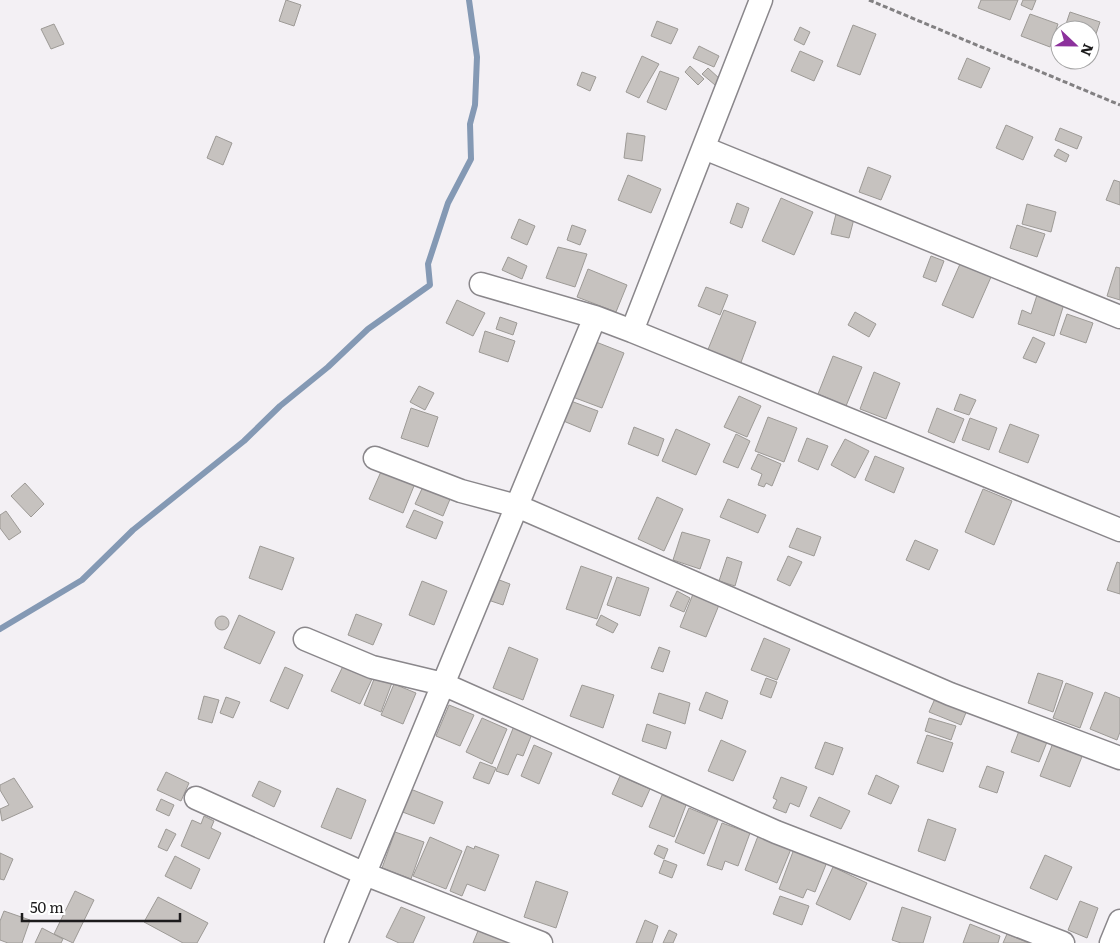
<svg xmlns="http://www.w3.org/2000/svg" width="1120" height="943" viewBox="0 0 1120 943" font-family="Literata,serif">
<rect width="100%" height="100%" fill="#f3f0f4"/>
<g fill="none" stroke-linecap="round" stroke-linejoin="round">
<path stroke="#8499b4" stroke-width="6" d="M 0,629 L 82,580 L 133,530 L 244,441 L 280,406 L 328,367 L 368,329 L 430,285 L 428,264 L 448,203 L 471,159 L 470,124 L 475,105 L 477,57 L 469,0"/>
</g>
<path fill="#c6c2bf" stroke="#9d9a96" d="M 286,0 L 301,5 L 294,26 L 279,21 Z
M 981,0 L 1018,0 L 1010,20 L 978,8 Z
M 1023,0 L 1036,0 L 1032,10 L 1021,5 Z
M 1070,12 L 1100,22 L 1090,52 L 1090,30 L 1064,30 Z
M 1030,14 L 1058,24 L 1050,47 L 1021,36 Z
M 657,21 L 678,29 L 671,44 L 651,36 Z
M 54,24 L 64,44 L 51,49 L 41,29 Z
M 853,25 L 876,34 L 860,75 L 837,66 Z
M 800,27 L 810,32 L 804,45 L 794,40 Z
M 699,46 L 719,56 L 714,67 L 693,58 Z
M 800,51 L 823,61 L 814,81 L 791,71 Z
M 642,56 L 659,64 L 639,98 L 626,92 Z
M 967,58 L 990,68 L 981,88 L 958,79 Z
M 690,66 L 704,79 L 698,85 L 685,72 Z
M 708,68 L 720,79 L 715,85 L 702,74 Z
M 660,71 L 679,78 L 666,110 L 647,102 Z
M 582,72 L 596,77 L 590,91 L 577,85 Z
M 1006,125 L 1033,137 L 1023,160 L 996,148 Z
M 1060,128 L 1082,137 L 1077,149 L 1055,140 Z
M 627,133 L 645,136 L 642,161 L 624,158 Z
M 216,136 L 232,143 L 223,165 L 207,158 Z
M 1058,149 L 1069,155 L 1066,162 L 1054,156 Z
M 868,167 L 891,176 L 881,200 L 859,192 Z
M 628,175 L 661,189 L 651,213 L 618,200 Z
M 1114,180 L 1120,182 L 1120,205 L 1106,200 Z
M 781,198 L 813,212 L 794,255 L 762,241 Z
M 737,203 L 749,208 L 742,228 L 730,223 Z
M 1027,204 L 1056,212 L 1051,232 L 1022,224 Z
M 837,210 L 855,215 L 849,238 L 831,234 Z
M 519,219 L 535,226 L 527,245 L 511,238 Z
M 572,225 L 586,230 L 580,245 L 567,240 Z
M 1017,225 L 1045,234 L 1037,257 L 1010,248 Z
M 558,247 L 587,254 L 575,287 L 546,278 Z
M 931,256 L 944,261 L 936,282 L 923,277 Z
M 508,257 L 527,266 L 522,279 L 502,270 Z
M 960,264 L 991,277 L 973,318 L 942,305 Z
M 1116,267 L 1120,268 L 1120,300 L 1107,296 Z
M 588,269 L 627,285 L 616,312 L 577,297 Z
M 706,287 L 728,295 L 720,315 L 698,306 Z
M 1037,295 L 1064,304 L 1054,336 L 1018,324 L 1022,310 L 1031,314 Z
M 457,300 L 485,313 L 473,336 L 446,323 Z
M 724,310 L 756,322 L 740,365 L 707,352 Z
M 855,312 L 876,324 L 869,337 L 848,325 Z
M 1067,314 L 1093,323 L 1086,343 L 1060,334 Z
M 500,317 L 517,323 L 513,335 L 496,329 Z
M 485,331 L 515,341 L 508,362 L 479,352 Z
M 1033,337 L 1045,343 L 1036,363 L 1023,358 Z
M 591,340 L 624,353 L 602,408 L 570,396 Z
M 833,356 L 862,367 L 846,406 L 818,394 Z
M 874,372 L 900,383 L 886,419 L 860,409 Z
M 419,386 L 434,393 L 425,410 L 410,402 Z
M 960,394 L 976,400 L 969,415 L 954,410 Z
M 739,396 L 761,406 L 747,437 L 724,427 Z
M 568,400 L 598,411 L 590,432 L 561,420 Z
M 411,408 L 438,417 L 428,447 L 401,438 Z
M 937,408 L 964,419 L 954,443 L 928,432 Z
M 768,417 L 797,428 L 784,462 L 755,451 Z
M 970,418 L 997,428 L 989,450 L 962,440 Z
M 1010,424 L 1039,435 L 1028,463 L 999,452 Z
M 634,427 L 664,439 L 658,456 L 628,444 Z
M 676,429 L 710,444 L 696,475 L 662,461 Z
M 736,434 L 750,441 L 738,468 L 723,462 Z
M 807,438 L 828,446 L 818,470 L 798,461 Z
M 845,439 L 869,451 L 855,478 L 831,465 Z
M 758,454 L 781,464 L 772,486 L 766,483 L 764,487 L 758,485 L 762,474 L 751,469 Z
M 875,456 L 904,468 L 894,493 L 865,480 Z
M 383,467 L 416,481 L 403,513 L 369,499 Z
M 426,480 L 453,492 L 443,516 L 415,504 Z
M 25,483 L 44,504 L 31,517 L 11,496 Z
M 983,489 L 1012,501 L 994,545 L 965,532 Z
M 657,497 L 683,509 L 664,551 L 638,539 Z
M 728,499 L 766,515 L 758,533 L 720,517 Z
M 414,510 L 443,522 L 436,539 L 406,527 Z
M 6,511 L 21,532 L 9,540 L 0,528 L 0,515 Z
M 797,528 L 821,537 L 814,556 L 789,547 Z
M 682,532 L 710,540 L 700,569 L 673,560 Z
M 915,540 L 938,550 L 929,570 L 906,560 Z
M 260,546 L 294,558 L 282,590 L 249,578 Z
M 788,556 L 802,562 L 790,586 L 777,580 Z
M 727,557 L 742,562 L 735,586 L 719,581 Z
M 1117,562 L 1120,563 L 1120,594 L 1107,590 Z
M 581,566 L 612,577 L 597,619 L 566,609 Z
M 617,577 L 649,588 L 640,616 L 607,605 Z
M 494,578 L 510,584 L 503,605 L 488,600 Z
M 422,581 L 447,591 L 434,625 L 409,615 Z
M 677,591 L 690,598 L 684,612 L 670,606 Z
M 693,594 L 719,605 L 706,637 L 680,627 Z
M 356,614 L 382,624 L 373,645 L 348,635 Z
M 239,615 L 275,632 L 260,664 L 224,648 Z
M 601,615 L 618,624 L 613,633 L 596,625 Z
M215 623a7 7 0 1 1 14 0a7 7 0 1 1-14 0Z
M 764,638 L 790,649 L 777,680 L 751,670 Z
M 509,647 L 538,659 L 523,700 L 493,688 Z
M 659,647 L 670,651 L 663,672 L 651,668 Z
M 344,664 L 373,677 L 360,704 L 331,691 Z
M 285,667 L 303,675 L 288,709 L 270,701 Z
M 1038,673 L 1063,681 L 1053,712 L 1028,703 Z
M 376,674 L 393,680 L 381,712 L 364,705 Z
M 766,678 L 777,682 L 771,698 L 760,694 Z
M 1066,683 L 1093,693 L 1080,728 L 1053,718 Z
M 394,684 L 416,693 L 403,724 L 381,715 Z
M 582,685 L 614,695 L 603,728 L 570,716 Z
M 706,692 L 728,701 L 722,719 L 699,710 Z
M 938,692 L 969,705 L 961,725 L 929,712 Z
M 1105,692 L 1120,698 L 1120,732 L 1117,740 L 1090,729 Z
M 659,693 L 690,703 L 685,724 L 653,713 Z
M 204,696 L 219,700 L 212,723 L 198,719 Z
M 226,697 L 240,702 L 233,718 L 220,713 Z
M 449,705 L 474,715 L 460,746 L 436,736 Z
M 482,718 L 507,729 L 492,764 L 466,752 Z
M 929,718 L 956,726 L 951,740 L 925,731 Z
M 647,724 L 671,732 L 666,749 L 642,741 Z
M 514,726 L 532,734 L 523,756 L 517,754 L 508,775 L 496,771 Z
M 1019,731 L 1047,742 L 1039,762 L 1011,752 Z
M 927,735 L 953,743 L 943,772 L 917,763 Z
M 721,740 L 746,751 L 733,781 L 708,771 Z
M 825,742 L 843,748 L 833,775 L 815,768 Z
M 1053,743 L 1083,754 L 1070,787 L 1040,776 Z
M 534,745 L 552,753 L 539,784 L 521,776 Z
M 480,762 L 496,768 L 489,784 L 473,778 Z
M 987,766 L 1004,772 L 997,793 L 979,787 Z
M 166,772 L 189,783 L 181,801 L 157,790 Z
M 876,775 L 899,786 L 891,804 L 868,794 Z
M 620,776 L 650,789 L 642,807 L 612,794 Z
M 781,777 L 807,787 L 799,807 L 790,803 L 786,813 L 773,808 L 777,800 L 773,798 Z
M 14,778 L 33,807 L 2,821 L 0,809 L 9,805 L 0,790 L 0,785 Z
M 259,781 L 281,791 L 274,807 L 252,796 Z
M 337,788 L 366,800 L 351,839 L 321,827 Z
M 408,788 L 443,802 L 434,824 L 400,811 Z
M 662,795 L 686,805 L 674,837 L 649,827 Z
M 819,797 L 850,811 L 841,829 L 810,816 Z
M 161,799 L 174,805 L 169,816 L 156,810 Z
M 689,808 L 718,820 L 704,854 L 675,842 Z
M 204,816 L 214,821 L 211,828 L 221,833 L 209,859 L 181,846 L 192,820 L 201,824 Z
M 928,819 L 956,829 L 945,861 L 918,851 Z
M 722,823 L 750,833 L 738,866 L 725,861 L 722,870 L 707,865 Z
M 166,829 L 176,834 L 167,851 L 158,847 Z
M 395,832 L 424,842 L 411,879 L 382,868 Z
M 758,836 L 791,849 L 777,883 L 745,870 Z
M 430,837 L 462,851 L 446,889 L 413,876 Z
M 658,845 L 668,849 L 664,859 L 654,854 Z
M 467,846 L 474,849 L 475,846 L 499,855 L 485,891 L 467,884 L 462,896 L 450,891 Z
M 794,849 L 827,862 L 815,892 L 807,889 L 803,898 L 779,889 Z
M 0,853 L 13,859 L 4,880 L 0,879 Z
M 1045,855 L 1072,867 L 1057,900 L 1030,888 Z
M 175,856 L 200,869 L 191,889 L 165,876 Z
M 664,860 L 677,865 L 672,878 L 659,873 Z
M 833,867 L 867,883 L 850,920 L 816,904 Z
M 536,881 L 568,892 L 556,928 L 524,917 Z
M 75,891 L 94,900 L 73,943 L 54,934 Z
M 780,896 L 809,906 L 802,925 L 773,914 Z
M 158,897 L 208,923 L 197,943 L 183,943 L 144,922 Z
M 1080,901 L 1098,908 L 1087,938 L 1068,930 Z
M 401,907 L 425,917 L 413,943 L 399,943 L 386,937 Z
M 902,907 L 931,917 L 923,943 L 901,943 L 892,940 Z
M 4,911 L 30,920 L 22,943 L 8,943 L 0,940 L 0,921 Z
M 645,920 L 658,926 L 652,943 L 636,943 Z
M 970,924 L 1000,936 L 998,943 L 963,943 Z
M 480,926 L 509,937 L 507,943 L 473,943 Z
M 42,928 L 63,939 L 61,943 L 35,943 Z
M 669,930 L 677,934 L 673,943 L 663,943 Z
M 1007,934 L 1029,943 L 1003,943 Z"/>
<g fill="none" stroke-linecap="round" stroke-linejoin="round">
<defs>
<path id="minor" d="M 704,148 L 1120,317
M 481,284 L 595,317
M 632,331 L 1120,530
M 375,458 L 461,491 L 517,506 L 950,694 L 1120,758
M 305,639 L 372,667 L 443,684 L 776,832 L 1063,943
M 196,798 L 365,874 L 541,943
M 336,943 L 595,317 L 632,331 L 761,0
M 1111,943 L 1120,921"/>
</defs>
<use href="#minor" stroke="#8a878b" stroke-width="25"/>
<path stroke="#828082" stroke-width="3" stroke-dasharray="5 2.5" stroke-linecap="butt" d="M 869,0 L 1120,105"/>
<use href="#minor" stroke="#fff" stroke-width="22"/>
</g>
<g transform="translate(1075 45) rotate(112)"><circle r="24" fill="#ffffff" stroke="#a4a4a4"/>
<path d="M0-4L9 19L0 12L-9 19Z" fill="#8c319c"/>
<text y="-8" font-size="14" font-weight="bold" text-anchor="middle" fill="#1c1b1c">N</text>
</g>
<path d="M22 913v8h158v-8" fill="none" stroke="#1c1b1c" stroke-width="2.5"/>
<text x="30" y="913" font-size="15" fill="#1c1b1c" stroke="#ffffff" stroke-width="4" paint-order="stroke">50 m</text>
</svg>
